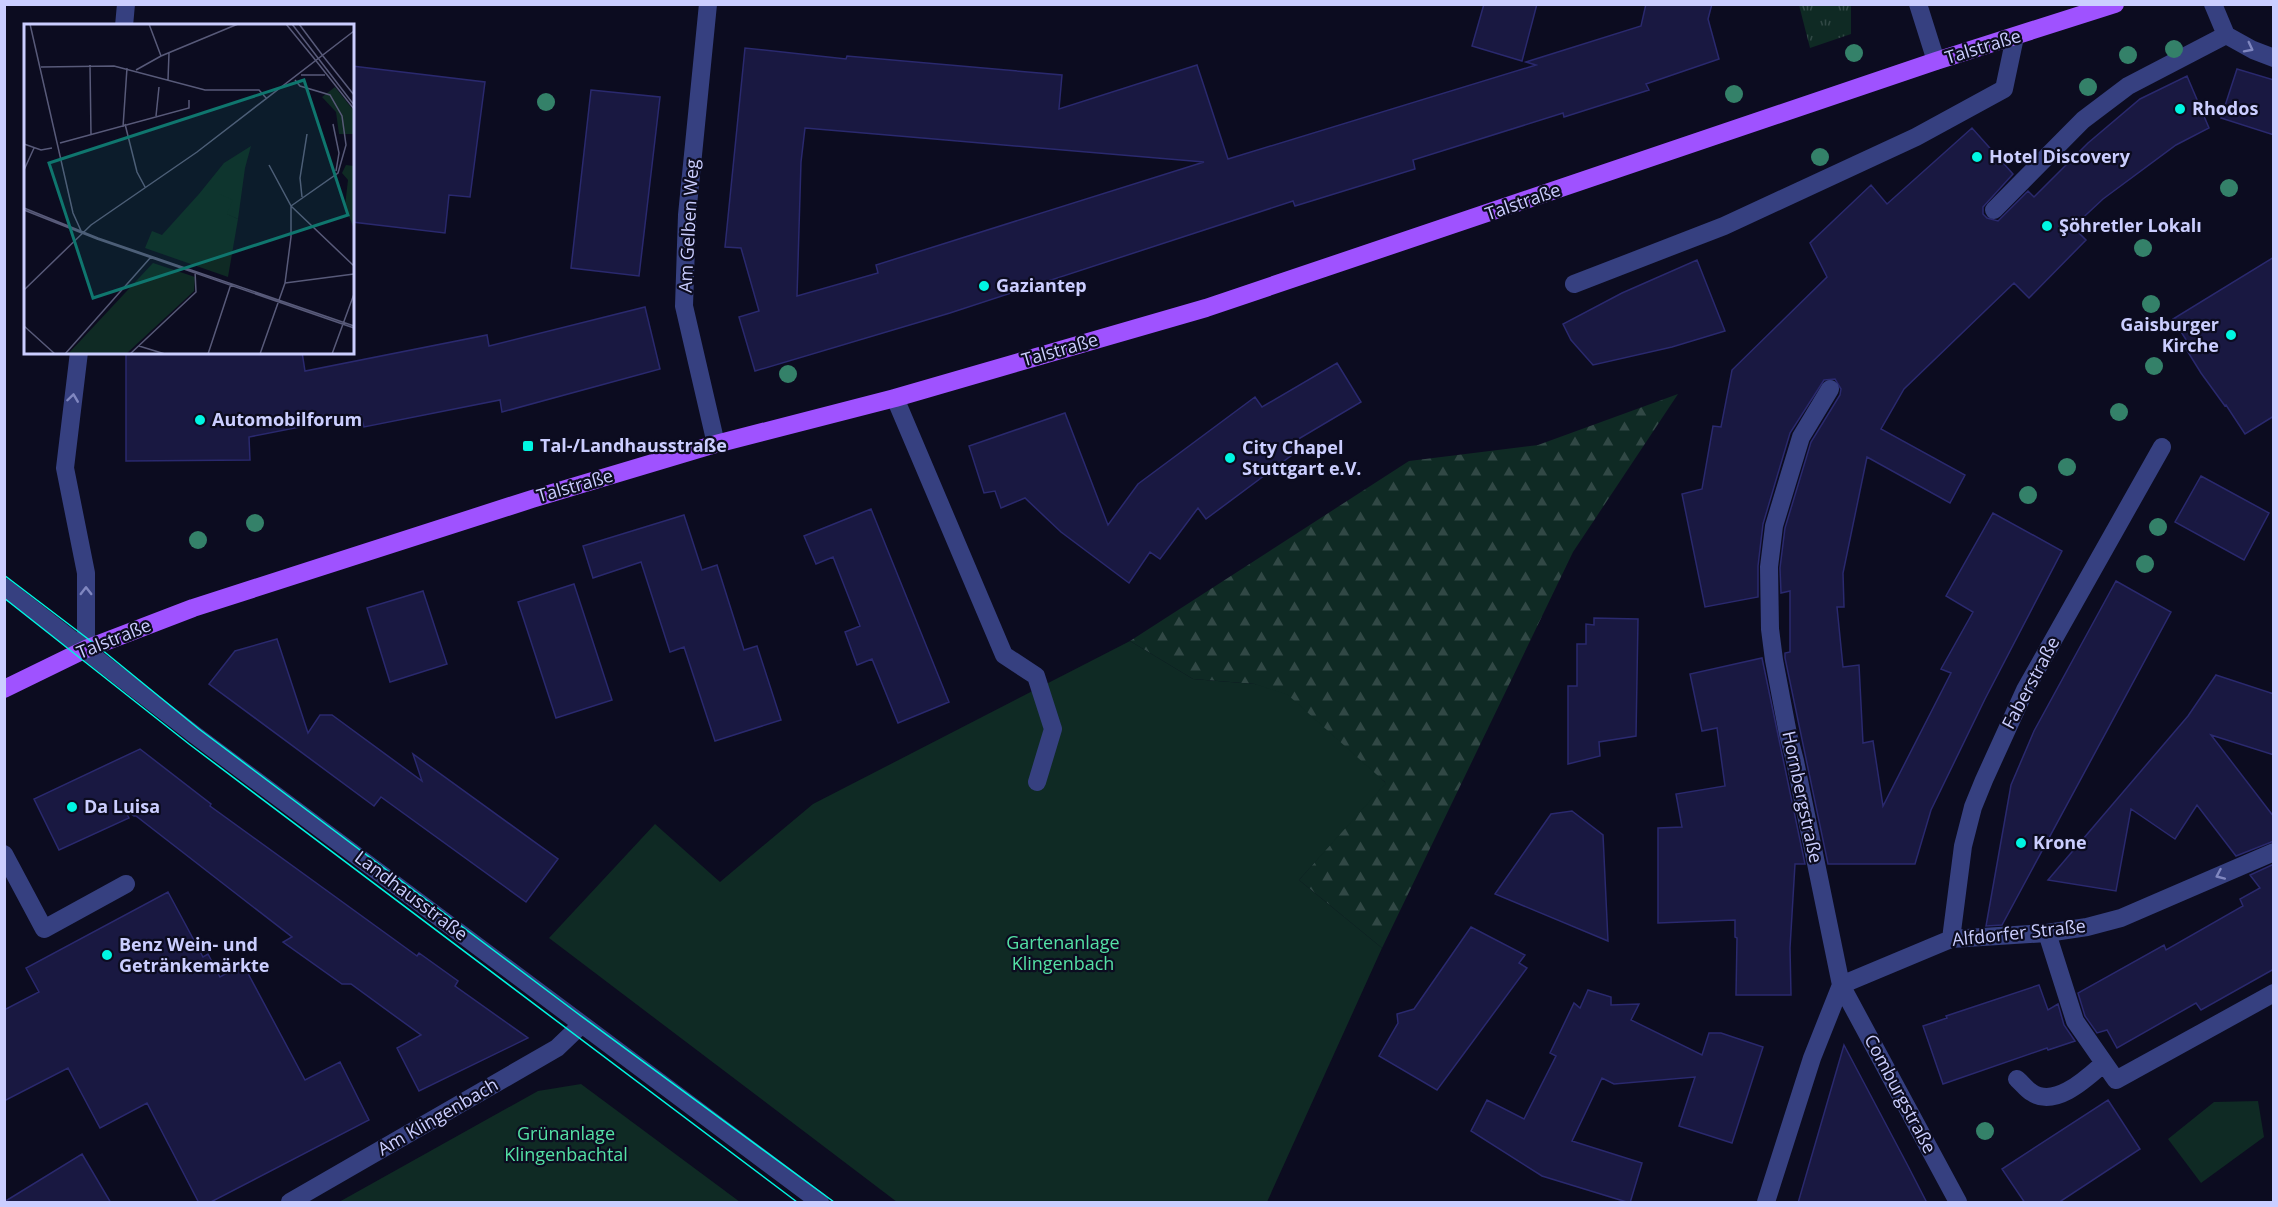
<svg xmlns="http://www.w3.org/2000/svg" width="2278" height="1207" viewBox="0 0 2278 1207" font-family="'Open Sans',sans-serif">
<defs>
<pattern id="grass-tufts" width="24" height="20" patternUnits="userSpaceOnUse" patternTransform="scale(1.5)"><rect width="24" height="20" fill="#0f2a24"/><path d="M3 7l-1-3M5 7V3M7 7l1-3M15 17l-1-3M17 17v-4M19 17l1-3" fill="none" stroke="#314845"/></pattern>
<pattern id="forest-firs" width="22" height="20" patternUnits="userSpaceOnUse" patternTransform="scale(1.5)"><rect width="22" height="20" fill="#0f2a24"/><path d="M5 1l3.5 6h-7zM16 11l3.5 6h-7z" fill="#314845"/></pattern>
</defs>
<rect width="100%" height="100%" fill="#0c0c20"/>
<path fill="url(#grass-tufts)" d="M 1799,5 L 1851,5 L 1851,34 L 1810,48 Z"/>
<path fill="url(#forest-firs)" d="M 1678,394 L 1573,552 L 1382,948 L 1299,880 L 1385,782 L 1255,684 L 1193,679 L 1130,641 L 1409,461 L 1538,445 Z"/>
<path fill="#0f2a24" d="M 1130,641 L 1193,679 L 1255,684 L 1288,695 L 1386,783 L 1299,880 L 1382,948 L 1267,1202 L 897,1202 L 549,938 L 655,824 L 720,882 L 813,804 Z
M 581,1084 L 740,1202 L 339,1202 L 538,1091 Z
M 2258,1101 L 2264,1137 L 2201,1183 L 2168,1139 L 2214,1102 Z"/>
<path fill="#191841" stroke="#2a296e" stroke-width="1.5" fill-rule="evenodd" d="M 1484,4 L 1537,4 L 1522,61 L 1472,46 Z
M 1646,4 L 1712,4 L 1708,19 L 1719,59 L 1646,84 L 1649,90 L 1564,117 L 1563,113 L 1413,160 L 1415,169 L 1295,206 L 1293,201 L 950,313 L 755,371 L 739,317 L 759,311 L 741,248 L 725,247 L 745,48 L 846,59 L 847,56 L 1062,75 L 1059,109 L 1197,65 L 1228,159 L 1536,65 L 1526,62 L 1641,26 ZM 805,128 L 946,140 L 1204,162 L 876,265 L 878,273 L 797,296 L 801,162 Z
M 352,66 L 485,82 L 470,197 L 449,195 L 445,233 L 352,222 Z
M 2237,69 L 2274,80 L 2274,135 L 2221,118 Z
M 2187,76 L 2209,128 L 2176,145 L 2103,199 L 2073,227 L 2086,240 L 2029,298 L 2014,283 L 1904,389 L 1881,429 L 1965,475 L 1950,503 L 1867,457 L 1843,573 L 1844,607 L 1837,607 L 1843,667 L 1859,665 L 1863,743 L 1873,741 L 1883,806 L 1951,673 L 1941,669 L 1973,612 L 1946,596 L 1993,513 L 2062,551 L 1985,699 L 1931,810 L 1915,864 L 1828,864 L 1785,658 L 1785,653 L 1790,652 L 1790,591 L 1781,593 L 1780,568 L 1785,528 L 1811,442 L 1840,395 L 1841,389 L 1835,379 L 1824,380 L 1790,433 L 1763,524 L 1758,566 L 1758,597 L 1705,607 L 1682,494 L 1702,489 L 1713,426 L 1721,427 L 1732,370 L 1827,277 L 1810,243 L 1871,185 L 1887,204 L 1972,128 L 2013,174 L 1983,207 L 1983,214 L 1987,218 L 1998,221 L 2028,191 L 2034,197 L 2088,143 L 2140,99 Z
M 591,90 L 660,97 L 639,276 L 571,268 Z
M 2274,257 L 2274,416 L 2245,434 L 2226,405 L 2225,406 L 2201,373 L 2186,349 L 2190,346 L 2173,319 Z
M 1697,260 L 1725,331 L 1672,347 L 1593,365 L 1571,340 L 1563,324 L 1622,293 Z
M 645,307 L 660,369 L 502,412 L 500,400 L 364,427 L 361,415 L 249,437 L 250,460 L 126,461 L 126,352 L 302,352 L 305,371 L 487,335 L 489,346 Z
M 1337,363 L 1361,402 L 1290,444 L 1296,452 L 1206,519 L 1198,508 L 1160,559 L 1150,552 L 1129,583 L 1061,532 L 1025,498 L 1001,508 L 995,491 L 984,493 L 969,446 L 1065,413 L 1108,525 L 1138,484 L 1255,397 L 1262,407 Z
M 2201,476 L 2269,513 L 2244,560 L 2175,522 Z
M 871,509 L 949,702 L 898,723 L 872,659 L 857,665 L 845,632 L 860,626 L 833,557 L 816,564 L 804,536 Z
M 684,515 L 702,570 L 717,565 L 744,650 L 757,646 L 781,720 L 715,741 L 684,647 L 670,652 L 641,562 L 593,578 L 583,546 Z
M 2116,581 L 2171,612 L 2002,925 L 1986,926 L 2011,785 L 2034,731 Z
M 574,584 L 612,700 L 556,718 L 518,602 Z
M 423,591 L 447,664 L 390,682 L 367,608 Z
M 1594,618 L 1638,619 L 1636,736 L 1599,742 L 1600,756 L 1568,764 L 1568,686 L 1577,686 L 1577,644 L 1586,644 L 1586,624 L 1594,625 Z
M 277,639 L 308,733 L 320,715 L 332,715 L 422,781 L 413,754 L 558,859 L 526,902 L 381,797 L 374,806 L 209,684 L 235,651 Z
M 1762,658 L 1805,864 L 1795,864 L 1790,948 L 1791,995 L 1736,995 L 1737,938 L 1735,937 L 1735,920 L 1658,923 L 1658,828 L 1682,827 L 1676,794 L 1725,786 L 1717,728 L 1702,731 L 1690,674 Z
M 2216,675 L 2274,694 L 2274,755 L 2211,735 L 2274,817 L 2274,841 L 2236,856 L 2197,805 L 2175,839 L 2131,809 L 2116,891 L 2048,880 L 2188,716 Z
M 140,749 L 211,804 L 210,806 L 417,956 L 419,953 L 458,981 L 455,986 L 528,1038 L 419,1091 L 397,1048 L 421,1035 L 351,984 L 342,984 L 283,942 L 292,937 L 136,816 L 134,816 L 124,809 L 129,818 L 59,850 L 34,799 Z
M 1572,811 L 1603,835 L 1608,941 L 1495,894 L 1551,814 Z
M 2274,864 L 2274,969 L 2201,1010 L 2196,1003 L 2117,1048 L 2107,1030 L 2097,1033 L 2085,1016 L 2078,993 L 2164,945 L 2166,950 L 2243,906 L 2240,899 L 2260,888 L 2250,875 Z
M 168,892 L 203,957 L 208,954 L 220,977 L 243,964 L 305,1080 L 340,1062 L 369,1120 L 209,1203 L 199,1203 L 147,1103 L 100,1128 L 68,1068 L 4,1101 L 4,1010 L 39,992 L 26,968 Z
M 1471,927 L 1525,955 L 1519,963 L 1527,968 L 1437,1090 L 1379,1056 L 1398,1023 L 1397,1014 L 1414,1009 Z
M 2039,985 L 2048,1010 L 2058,1004 L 2064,1025 L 2075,1041 L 2048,1050 L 2047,1048 L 1943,1084 L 1923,1026 L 1947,1018 L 1946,1016 Z
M 1588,990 L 1611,997 L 1611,1005 L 1639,1004 L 1631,1020 L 1702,1055 L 1709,1033 L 1721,1033 L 1763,1047 L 1732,1143 L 1679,1126 L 1695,1077 L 1614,1084 L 1602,1078 L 1572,1141 L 1642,1163 L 1630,1203 L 1542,1176 L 1471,1131 L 1487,1100 L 1524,1119 L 1556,1056 L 1550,1053 L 1574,1003 L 1580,1008 Z
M 1844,1045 L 1908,1166 L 1927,1203 L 1798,1203 Z
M 2108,1100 L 2140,1149 L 2058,1203 L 2025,1203 L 2002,1169 Z
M 82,1154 L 111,1203 L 4,1203 L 4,1202 Z"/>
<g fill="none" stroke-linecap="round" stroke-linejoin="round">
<path stroke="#364080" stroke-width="18" d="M 708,4 L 687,215 L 684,306 L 716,444
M 1918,4 L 1936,61
M 2213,4 L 2226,35 L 2253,50 L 2274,58
M 124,26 L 126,4
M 1994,210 L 2083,120 L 2128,86 L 2226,35
M 1574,284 L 1724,226 L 1916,137 L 2004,89 L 2015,37
M 79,352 L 65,468 L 86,573 L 86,649
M 895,398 L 1004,655 L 1036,676 L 1053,729 L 1037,782
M 4,587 L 195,735 L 820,1202
M 4,854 L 44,929 L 126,884
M 2047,933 L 2075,1021 L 2116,1080 L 2274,993
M 1951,939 L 1963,846 L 1973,807 L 1984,780 L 2025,690 L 2162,447
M 1841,985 L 1951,939 L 2047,933 L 2087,927 L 2121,918 L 2274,852
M 1841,985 L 1958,1202
M 2017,1079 C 2022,1083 2026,1089 2031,1092 C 2055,1109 2087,1078 2104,1063
M 290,1202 L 557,1048 L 581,1025
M 1766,1202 L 1812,1058 L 1841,985 L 1795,761 L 1788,734 L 1774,660 L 1770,629 L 1769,567 L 1774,526 L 1801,437 L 1830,389"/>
<path stroke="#9f52ff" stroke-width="18" d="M 4,689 L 86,649 L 193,608 L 532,499 L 716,444 L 895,398 L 1206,308 L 1936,61 L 2115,4"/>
<path stroke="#00f6e2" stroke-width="1.5" d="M 4,575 L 96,645 L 199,729 L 577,1013 L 834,1202
M 4,598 L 189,744 L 797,1202"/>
</g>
<g fill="#348169">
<circle cx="2174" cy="49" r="9"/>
<circle cx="1854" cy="53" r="9"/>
<circle cx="2128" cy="55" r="9"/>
<circle cx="2088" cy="87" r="9"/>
<circle cx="1734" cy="94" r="9"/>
<circle cx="546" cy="102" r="9"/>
<circle cx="1820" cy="157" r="9"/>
<circle cx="2229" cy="188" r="9"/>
<circle cx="2143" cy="248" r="9"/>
<circle cx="2151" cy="304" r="9"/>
<circle cx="2154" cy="366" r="9"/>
<circle cx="788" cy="374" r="9"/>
<circle cx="2119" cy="412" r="9"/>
<circle cx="2067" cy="467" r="9"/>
<circle cx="2028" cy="495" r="9"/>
<circle cx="255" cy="523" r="9"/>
<circle cx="2158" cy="527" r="9"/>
<circle cx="198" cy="540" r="9"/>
<circle cx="2145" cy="564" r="9"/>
<circle cx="1985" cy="1131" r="9"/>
</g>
<defs><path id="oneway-chevron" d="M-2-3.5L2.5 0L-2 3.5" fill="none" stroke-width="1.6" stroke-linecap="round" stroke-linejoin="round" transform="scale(1.5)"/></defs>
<g stroke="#8087c0">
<use href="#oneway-chevron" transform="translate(2249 48) rotate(27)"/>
<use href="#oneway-chevron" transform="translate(73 398) rotate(-82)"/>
<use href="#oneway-chevron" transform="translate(86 591) rotate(-90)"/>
<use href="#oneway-chevron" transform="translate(2220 875) rotate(156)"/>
</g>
<g fill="#00f6e2" stroke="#0c0c20" stroke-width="2">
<circle cx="2180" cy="109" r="6"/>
<circle cx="1977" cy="157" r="6"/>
<circle cx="2047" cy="226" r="6"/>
<circle cx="984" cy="286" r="6"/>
<circle cx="2231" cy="335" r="6"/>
<circle cx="200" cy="420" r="6"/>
<rect x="522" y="440" width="12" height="12" rx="3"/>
<circle cx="1230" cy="458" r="6"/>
<circle cx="72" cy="807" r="6"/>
<circle cx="2021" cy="843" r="6"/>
<circle cx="107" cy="955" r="6"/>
</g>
<g text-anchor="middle" stroke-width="4.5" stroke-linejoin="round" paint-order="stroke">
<g font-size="18" fill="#cbceff" stroke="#0c0c20">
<text transform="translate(1983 47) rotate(-17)" y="6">Talstraße</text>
<text transform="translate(1523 202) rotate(-19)" y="6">Talstraße</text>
<text transform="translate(689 226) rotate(-87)" y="6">Am Gelben Weg</text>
<text transform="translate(1060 350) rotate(-16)" y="6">Talstraße</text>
<text transform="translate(575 486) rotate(-16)" y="6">Talstraße</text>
<text transform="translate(114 639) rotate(-22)" y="6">Talstraße</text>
<text transform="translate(2031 683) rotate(-62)" y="6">Faberstraße</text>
<text transform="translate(1802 797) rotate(78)" y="6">Hornbergstraße</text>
<text transform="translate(411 896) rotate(37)" y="6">Landhausstraße</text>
<text transform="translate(2019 933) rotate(-6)" y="6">Alfdorfer Straße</text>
<text transform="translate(1900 1094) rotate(62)" y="6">Comburgstraße</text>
<text transform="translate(438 1117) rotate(-30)" y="6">Am Klingenbach</text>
</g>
<g font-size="18" font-weight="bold" fill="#cbceff" stroke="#0c0c20" text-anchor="start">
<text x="2192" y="115">Rhodos</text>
<text x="1989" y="163">Hotel Discovery</text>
<text x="2059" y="232">Şöhretler Lokalı</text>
<text x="996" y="292">Gaziantep</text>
<text x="2219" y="331" text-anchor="end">Gaisburger<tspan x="2219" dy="21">Kirche</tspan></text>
<text x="212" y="426">Automobilforum</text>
<text x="540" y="452">Tal-/Landhausstraße</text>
<text x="1242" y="454">City Chapel<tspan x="1242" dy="21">Stuttgart e.V.</tspan></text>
<text x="84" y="813">Da Luisa</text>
<text x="2033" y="849">Krone</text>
<text x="119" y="951">Benz Wein- und<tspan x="119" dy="21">Getränkemärkte</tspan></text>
</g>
<g font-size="18" fill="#54e1a5" stroke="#0c0c20">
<text x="1063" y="949">Gartenanlage<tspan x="1063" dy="21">Klingenbach</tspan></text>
<text x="566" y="1140">Grünanlage<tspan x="566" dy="21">Klingenbachtal</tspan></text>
</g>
</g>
<g transform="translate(24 24)">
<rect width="330" height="330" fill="#0c0c20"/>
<path d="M 311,63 L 330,87 L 330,110 L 315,110 L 312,88 L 298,73 ZM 227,122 L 221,144 L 214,195 L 202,190 L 208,176 L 175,170 L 200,139 ZM 322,141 L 330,142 L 330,205 L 321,182 L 324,156 L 318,149 Z" fill="#0f2a24"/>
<path d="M 175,170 L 195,170 L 209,176 L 203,190 L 214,195 L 204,253 L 121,224 L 128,207 L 138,211 ZM 129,239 L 171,253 L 170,267 L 102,330 L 44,330 Z" fill="#0f2a24"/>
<path fill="none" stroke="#585a79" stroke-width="1.5" d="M 6,0 L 49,189 L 58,209M 125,0 L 137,32M 262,0 L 293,38M 268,0 L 330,81M 275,0 L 299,32M 299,32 L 330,71M 293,38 L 330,85M 66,41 L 67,111M 17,43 L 90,42 L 181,66 L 235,66 L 243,75M 112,46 L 137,32 L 214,0M 277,51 L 301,51M 144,56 L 145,29M 132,92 L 135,63M 101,100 L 113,148 L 121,163M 309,100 L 315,129 L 312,147M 99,103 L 103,44M 36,119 L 165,84 L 165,76M 0,120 L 17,126 L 28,124M 0,146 L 10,124M 278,173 L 276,154 L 283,110M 267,182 L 314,149 L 322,121 L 318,92 L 306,71 L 276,62 L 271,56M 267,182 L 330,242M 0,184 L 74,214 L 330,302M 0,186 L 73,215 L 330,304M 261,259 L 330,250M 0,266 L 67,201 L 173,128 L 330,7M 0,302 L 31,330M 115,322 L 141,330M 41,330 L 127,233M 106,330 L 172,268 L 171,247M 184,330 L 207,260M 236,330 L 261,259 L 267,213 L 267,182 L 245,141M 308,330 L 330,270"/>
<path fill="#0f766e" fill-opacity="0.15" stroke="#0f766e" stroke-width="3" d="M 280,56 L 324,191 L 69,274 L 25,139 Z"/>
<rect width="330" height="330" fill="none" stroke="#cbceff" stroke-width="3"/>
</g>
<rect width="2278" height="1207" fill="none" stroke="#cbceff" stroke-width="12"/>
</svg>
